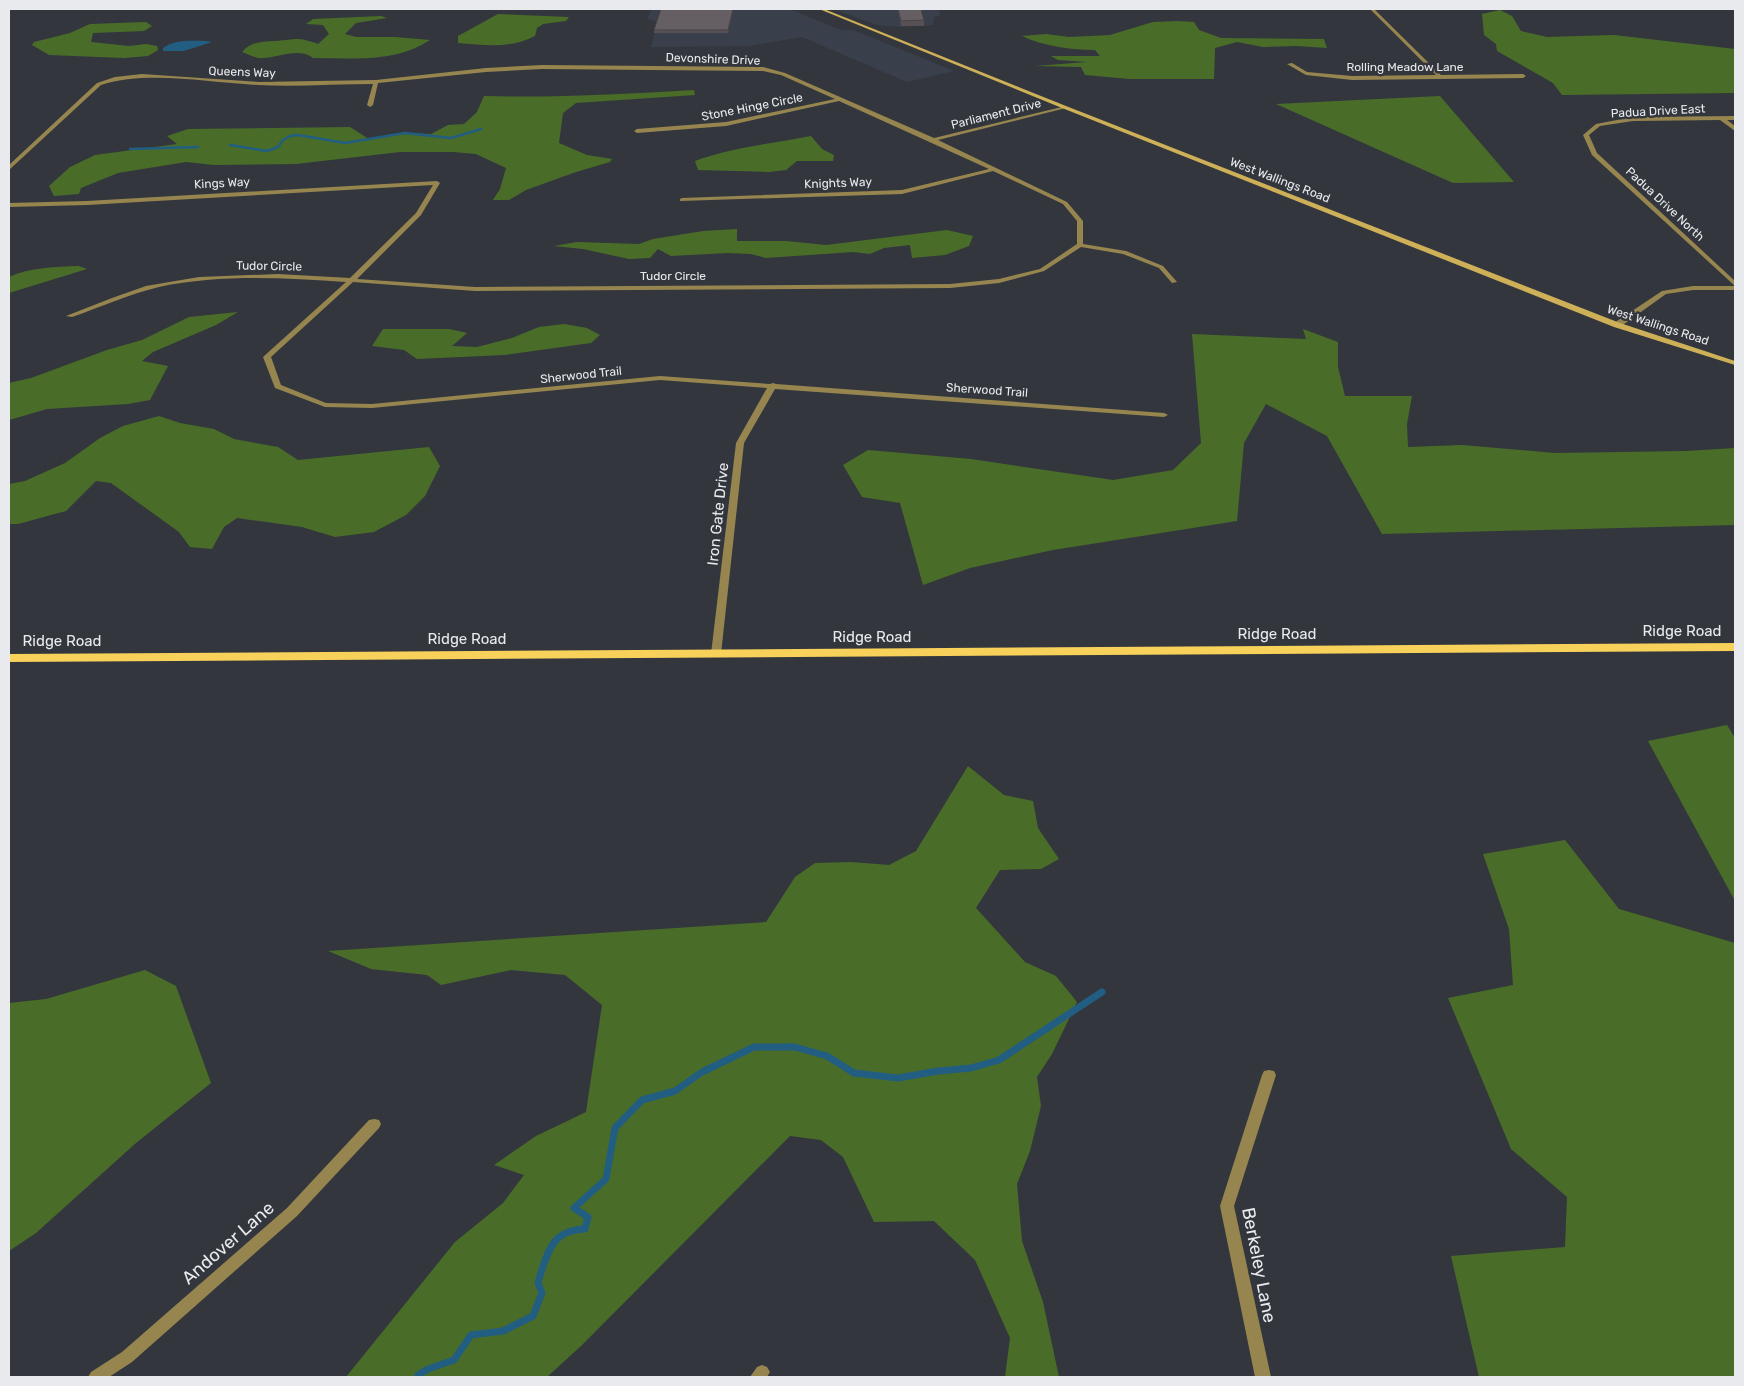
<svg xmlns="http://www.w3.org/2000/svg" width="1744" height="1386" viewBox="0 0 1744 1386" font-family="Rubik,sans-serif">
<rect width="100%" height="100%" fill="#33373d"/>
<path fill="#3a404b" d="M 652,9 L 789,9 L 841,30 L 853,30 L 954,71 L 907,82 L 802,37 L 749,46 L 651,47 L 657,21 L 647,19 Z
M 833,9 L 939,9 L 940,16 L 934,17 L 933,25 L 900,27 L 877,25 Z"/>
<path fill="#496d29" d="M 1500,10 L 1512,16 L 1521,31 L 1547,37 L 1614,35 L 1735,49 L 1735,93 L 1562,95 L 1553,83 L 1497,51 L 1496,44 L 1484,35 L 1482,14 Z
M 498,14 L 569,17 L 566,21 L 543,24 L 537,28 L 535,36 C 510,49 485,45 458,43 L 458,36 Z
M 381,16 L 387,18 L 356,23 L 345,34 L 356,37 L 395,37 L 430,40 C 394,63 355,58 313,58 C 298,47 279,58 262,58 C 256,59 248,54 242,52 C 252,41 261,42 275,41 C 297,40 295,36 318,44 L 329,34 L 323,25 L 306,24 L 313,19 Z
M 1178,21 L 1194,22 L 1199,30 L 1221,38 L 1324,39 L 1327,48 L 1296,46 L 1263,47 L 1237,42 L 1215,48 L 1214,79 L 1129,79 L 1085,75 L 1081,67 L 1035,66 L 1087,62 L 1058,60 L 1051,56 L 1100,56 L 1095,50 C 1071,50 1043,46 1022,36 L 1046,34 L 1069,37 L 1110,35 L 1153,22 Z
M 146,22 L 152,26 L 144,31 L 93,33 L 91,42 L 129,46 L 146,44 L 157,46 L 158,50 L 148,56 L 124,58 L 49,55 L 32,45 L 34,42 L 70,33 L 90,24 Z
M 694,90 L 695,95 L 576,103 L 563,113 L 559,143 L 587,155 L 612,159 L 610,162 L 576,172 L 526,190 L 509,200 L 493,200 L 500,189 L 506,168 L 476,154 L 453,152 L 400,152 L 296,164 L 214,165 L 186,162 L 118,173 L 81,188 L 79,194 L 54,196 L 49,186 L 70,167 L 95,155 L 177,144 L 167,136 L 188,129 L 350,127 L 369,139 L 406,133 L 431,134 L 448,125 L 464,124 L 477,112 L 484,96 C 554,98 624,94 694,90 Z
M 1440,96 L 1514,182 L 1453,183 L 1276,104 Z
M 811,136 L 822,149 L 834,155 L 833,161 L 797,161 L 786,170 L 769,172 L 698,170 L 695,161 C 733,147 772,144 811,136 Z
M 737,229 L 737,241 L 786,241 L 826,245 L 947,230 L 973,236 L 969,246 L 945,255 L 912,258 L 910,245 L 884,248 L 870,254 L 853,252 L 766,258 L 751,254 L 728,253 L 671,256 L 658,249 L 650,258 L 629,259 L 583,249 L 554,246 L 577,242 L 639,244 L 653,239 L 703,231 Z
M 79,266 L 87,269 L 9,293 L 9,277 C 30,267 56,267 79,266 Z
M 238,312 L 216,325 L 153,352 L 142,361 L 168,366 L 150,400 L 128,404 L 47,409 L 9,420 L 9,383 L 31,378 L 107,350 L 142,340 L 189,317 Z
M 564,324 L 587,328 L 600,335 L 591,343 L 504,355 L 417,359 L 404,350 L 372,346 L 383,329 L 449,329 L 467,333 L 452,346 L 477,347 L 512,338 L 539,327 Z
M 1303,329 L 1338,342 L 1338,367 L 1345,396 L 1412,396 L 1407,424 L 1408,447 L 1462,445 L 1555,453 L 1686,451 L 1735,448 L 1735,525 L 1382,534 L 1327,436 L 1266,404 L 1244,443 L 1237,521 L 1053,550 L 970,568 L 923,585 L 900,503 L 862,497 L 843,465 L 868,450 L 971,459 L 1113,480 L 1173,470 L 1201,443 L 1192,334 L 1306,339 Z
M 159,416 L 180,423 L 214,429 L 234,439 L 278,447 L 298,460 L 429,447 L 440,466 L 425,496 L 406,515 L 374,532 L 335,537 L 302,527 L 237,518 L 224,527 L 212,549 L 190,547 L 179,532 L 111,483 L 96,481 L 66,511 L 18,524 L 9,524 L 9,484 L 25,481 L 65,463 L 100,438 L 123,426 Z
M 1727,725 L 1735,738 L 1735,901 L 1648,741 Z
M 968,766 L 1004,795 L 1033,801 L 1038,828 L 1059,859 L 1041,869 L 1000,870 L 976,908 L 1025,962 L 1056,976 L 1077,1002 L 1052,1054 L 1037,1077 L 1041,1106 L 1030,1151 L 1017,1184 L 1022,1241 L 1043,1302 L 1059,1377 L 1005,1377 L 1010,1338 L 975,1260 L 934,1221 L 874,1222 L 843,1157 L 821,1140 L 790,1136 L 581,1346 L 547,1377 L 346,1377 L 455,1242 L 503,1203 L 524,1175 L 494,1165 L 536,1136 L 586,1112 L 602,1005 L 565,975 L 511,970 L 441,985 L 427,975 L 371,969 L 328,951 L 766,922 L 795,877 L 815,863 L 851,862 L 889,865 L 916,851 Z
M 1565,840 L 1619,909 L 1735,943 L 1735,1377 L 1479,1377 L 1451,1256 L 1565,1247 L 1567,1197 L 1511,1149 L 1448,998 L 1513,985 L 1509,929 L 1483,854 Z
M 145,970 L 176,986 L 211,1083 L 136,1143 L 36,1233 L 9,1251 L 9,1003 L 46,999 Z"/>
<path fill="#225d82" d="M 207,41 L 212,42 L 184,51 L 163,51 L 163,48 C 175,39 192,41 207,41 Z"/>
<g fill="none" stroke-linecap="round" stroke-linejoin="round">
<path stroke="#225d82" stroke-width="2.5" d="M 230,145 L 267,151 L 278,147 L 283,140 L 290,136 L 298,135 L 345,143 L 405,133 L 451,138 L 481,129
M 130,149 L 198,147"/>
<path stroke="#225d82" stroke-width="7" d="M 419,1377 L 418,1375 L 428,1369 L 454,1360 L 471,1335 L 503,1331 L 533,1316 L 542,1293 L 538,1283 L 539,1279 C 548,1251 552,1230 585,1229 L 588,1217 L 574,1208 L 606,1179 L 615,1128 L 642,1100 L 675,1091 L 702,1072 L 754,1047 L 795,1047 L 827,1056 L 854,1073 L 898,1078 L 938,1071 L 971,1068 L 999,1060 L 1102,992"/>
<path fill="#978550" fill-rule="evenodd" d="M 1370,9 L 1374,9 L 1441,75 L 1523,74 L 1526,76 L 1523,78 L 1352,80 L 1306,75 L 1287,64 L 1292,63 L 1307,72 L 1352,76 L 1436,75 Z
M 542,65 L 763,67 L 785,73 L 934,138 L 1066,106 L 1066,108 L 938,140 L 1067,202 L 1083,221 L 1083,244 L 1126,251 L 1163,266 L 1177,282 L 1172,283 L 1159,268 L 1123,254 L 1081,247 L 1044,271 L 999,283 L 950,288 L 475,291 L 353,282 L 271,357 L 281,385 L 326,403 L 372,404 L 660,376 L 770,384 L 773,383 L 776,384 L 1164,413 L 1168,415 L 1164,417 L 775,389 L 744,443 L 721,654 L 716,657 L 711,654 L 736,443 L 767,388 L 660,380 L 372,408 L 325,407 L 275,388 L 263,357 L 346,282 C 284,278 220,274 159,287 C 129,294 101,307 72,317 L 66,316 L 112,298 L 146,286 L 199,277 L 278,274 L 350,278 L 416,213 L 433,185 L 87,205 L 9,207 L 9,203 L 87,201 L 437,181 L 440,183 L 421,215 L 357,279 L 475,287 L 950,284 L 999,279 L 1040,269 L 1077,244 L 1077,221 L 1063,204 L 993,171 L 902,194 L 680,201 L 680,199 L 682,198 L 902,190 L 989,169 L 839,101 L 726,126 L 637,133 L 634,131 L 637,129 L 726,122 L 835,99 L 781,75 L 763,71 L 542,69 L 486,72 L 378,83 L 373,105 L 370,107 L 367,105 L 373,84 C 335,84 296,87 258,85 C 208,83 149,70 101,85 L 9,170 L 9,165 L 97,83 L 115,77 L 142,74 L 259,82 L 376,80 L 486,68 Z
M 1735,116 L 1735,120 L 1727,120 L 1735,126 L 1735,131 L 1720,120 L 1633,121 L 1600,126 L 1589,135 L 1597,153 L 1735,281 L 1735,290 L 1693,290 L 1666,294 L 1620,327 L 1614,327 L 1614,323 L 1662,291 L 1693,286 L 1735,286 L 1592,155 L 1583,135 L 1596,124 L 1633,117 Z
M 1269,1070 L 1274,1071 L 1276,1075 L 1234,1206 L 1271,1377 L 1255,1377 L 1220,1206 L 1262,1075 L 1264,1071 Z
M 374,1119 L 379,1120 L 381,1124 L 379,1128 L 297,1216 L 132,1362 L 109,1377 L 88,1377 L 91,1372 L 122,1352 L 287,1208 L 369,1120 Z
M 762,1365 L 767,1367 L 770,1372 L 767,1377 L 750,1377 L 757,1367 Z"/>
<path fill="#ceb058" fill-rule="evenodd" d="M 819,9 L 824,9 L 1066,106 L 1620,323 L 1735,361 L 1735,365 L 1614,327 L 1062,108 Z"/>
<path fill="#f8d15b" fill-rule="evenodd" d="M 1735,643 L 1735,651 L 9,662 L 9,654 Z"/>
</g>
<path fill="#575155" d="M 898,9 L 921,9 L 924,20 L 924,26 L 901,26 Z
M 733,11 L 728,33 L 654,33 L 654,30 Z"/>
<path fill="#474245" d="M 733,9 L 733,11 L 728,33 L 728,30 Z"/>
<path fill="#655e63" stroke="#474245" d="M 661,9 L 733,9 L 728,30 L 654,30 Z
M 898,9 L 921,9 L 924,20 L 901,21 Z"/>
<g text-anchor="middle" stroke-width="5" stroke-linejoin="round" paint-order="stroke">
<g font-size="12" fill="#e8eaee" stroke="#33373d">
<text transform="translate(713 59) rotate(2)" y="4">Devonshire Drive</text>
<text x="1405" y="71">Rolling Meadow Lane</text>
<text transform="translate(242 72) rotate(2)" y="4">Queens Way</text>
<text transform="translate(752 107) rotate(-11)" y="4">Stone Hinge Circle</text>
<text transform="translate(1658 111) rotate(-3)" y="4">Padua Drive East</text>
<text transform="translate(996 114) rotate(-14)" y="4">Parliament Drive</text>
<text transform="translate(1280 180) rotate(21)" y="4">West Wallings Road</text>
<text transform="translate(222 183) rotate(-3)" y="4">Kings Way</text>
<text transform="translate(838 183) rotate(-2)" y="4">Knights Way</text>
<text transform="translate(1665 204) rotate(43)" y="4">Padua Drive North</text>
<text transform="translate(269 266) rotate(1)" y="4">Tudor Circle</text>
<text x="673" y="280">Tudor Circle</text>
<text transform="translate(1658 325) rotate(18)" y="4">West Wallings Road</text>
<text transform="translate(581 375) rotate(-6)" y="4">Sherwood Trail</text>
<text transform="translate(987 390) rotate(4)" y="4">Sherwood Trail</text>
</g>
<g font-size="15" fill="#e8eaee" stroke="#33373d">
<text transform="translate(718 514) rotate(-84)" y="5">Iron Gate Drive</text>
<text x="1682" y="636">Ridge Road</text>
<text x="1277" y="639">Ridge Road</text>
<text x="872" y="642">Ridge Road</text>
<text x="467" y="644">Ridge Road</text>
<text x="62" y="646">Ridge Road</text>
</g>
<g font-size="18" fill="#e8eaee" stroke="#33373d">
<text transform="translate(228 1243) rotate(-41)" y="6">Andover Lane</text>
<text transform="translate(1259 1265) rotate(79)" y="6">Berkeley Lane</text>
</g>
</g>
<rect width="1744" height="1386" fill="none" stroke="#e8eaee" stroke-width="20"/>
</svg>
